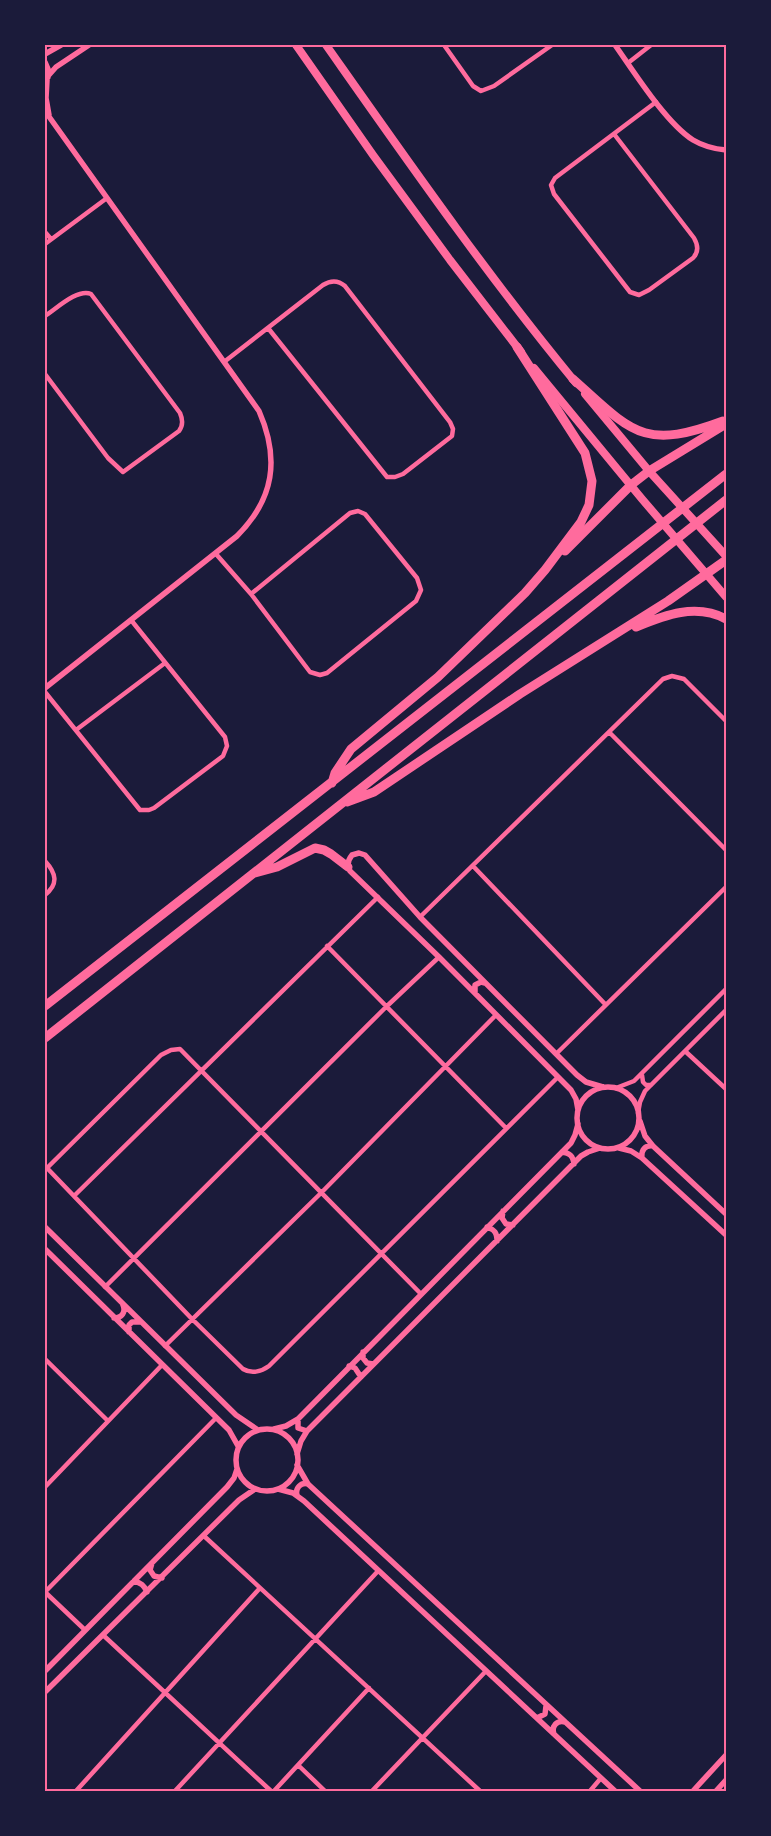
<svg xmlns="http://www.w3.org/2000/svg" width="771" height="1836" viewBox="0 0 771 1836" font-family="'PT Sans Narrow',sans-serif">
<rect width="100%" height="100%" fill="#1b1b3a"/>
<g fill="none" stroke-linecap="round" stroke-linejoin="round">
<path stroke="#ff6b9d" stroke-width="4.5" d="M 444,45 L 473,86 L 481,91 L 494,86 L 552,45
M 628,63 L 651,45
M 614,134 L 694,238 C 698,245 699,252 693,258 L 649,290 L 639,295 L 630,292 L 554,194 L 551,185 L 555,178 L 656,102
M 45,232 L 51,239
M 45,244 L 107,198
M 45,316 C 56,309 78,288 91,294 L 180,413 C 183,420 183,426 179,431 L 123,472 L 108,458 L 45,374
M 224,362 L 323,285 C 331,280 338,280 345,286 L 450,422 L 453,429 L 452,436 L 403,474 L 395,477 L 387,477 L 268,328
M 216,554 L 251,594 L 310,672 L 320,675 L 327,673 L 416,601 L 421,590 L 417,578 L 365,514 L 358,511 L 350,513 L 251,594
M 45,692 L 140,810 L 149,810 L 154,808 L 223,756 L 227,746 L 225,737 L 131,620
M 76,730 L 165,663
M 609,732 L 726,850
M 45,861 C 56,873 59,884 45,895
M 473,866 L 605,1004
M 420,917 L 663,679 L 672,676 L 684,679 L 726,721
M 327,946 L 506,1128
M 685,1051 L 726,1089
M 556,1054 L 726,887
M 642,1075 L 643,1082 L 646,1085 L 651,1085
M 616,1088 L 634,1081 L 726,989
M 638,1113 L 640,1102 L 645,1091 L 726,1010
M 47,1168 L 192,1319 L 243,1369 C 251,1374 261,1372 269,1366 L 558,1077
M 46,1169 L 161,1055 L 171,1050 L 180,1049 L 421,1294
M 75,1195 L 378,897
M 105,1287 L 386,1007 L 439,957
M 165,1346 L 321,1193 L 496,1015
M 45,1359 L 108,1421
M 45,1487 L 162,1365
M 204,1536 L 480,1791
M 85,1630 L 45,1592 L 216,1418
M 103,1635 L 271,1791
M 298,1765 L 325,1791
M 76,1791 L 260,1588
M 175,1791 L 378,1571
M 274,1791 L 369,1688
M 372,1791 L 486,1671
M 590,1791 L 601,1778"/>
<path stroke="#ff6b9d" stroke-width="5.5" d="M 615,45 C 634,72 666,123 693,140 C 703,146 714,149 726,150
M 45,54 L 61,45
M 45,62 L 48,69 L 48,77
M 48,76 L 56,67 L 89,45
M 47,80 L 46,98 L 49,115
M 45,111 L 259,411 C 280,459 274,499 237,536 L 45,688
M 475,993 L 475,985 L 481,982 L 485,983
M577 1118a31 31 0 1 1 62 0a31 31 0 1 1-62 0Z
M 578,1110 L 576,1099 L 571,1090 L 439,957 L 350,871 C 347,866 348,860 352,855 L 359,853 L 365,855 L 420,917 L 577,1075 L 586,1082 L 603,1087
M 640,1121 L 645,1136 L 653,1146 L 726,1214
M 619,1148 L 631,1151 L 642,1158 L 726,1235
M 562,1152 C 570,1153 573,1156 574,1164
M 642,1158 C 641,1150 645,1145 653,1146
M 503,1211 L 502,1218 L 506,1224 L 513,1225
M 45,1227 L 236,1415 L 258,1430
M 487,1227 C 495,1230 497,1233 497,1241
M 45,1249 L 229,1430 L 238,1446
M 114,1318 C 122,1318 126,1312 123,1305
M 129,1332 L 129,1325 L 132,1322 L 140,1322
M 363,1352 L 363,1358 L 367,1363 L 373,1364
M 349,1366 L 355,1368 L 361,1377
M 298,1419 L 298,1428 L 307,1431
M236 1460a31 31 0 1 1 62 0a31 31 0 1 1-62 0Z
M 274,1429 L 286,1426 L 298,1419 L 571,1143 L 575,1135 L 578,1124
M 297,1454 L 301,1441 L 307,1431 L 581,1156 L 588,1152 L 600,1148
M 297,1465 L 308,1484 L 640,1791
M 278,1489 L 293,1493 L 304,1501 L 615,1791
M 297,1495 C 295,1488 301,1482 308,1484
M 152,1563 L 150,1570 L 154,1576 L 162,1578
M 134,1581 C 141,1583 144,1585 147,1592
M 45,1671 L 227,1487 L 234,1478 L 237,1469
M 45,1692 L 239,1500 L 255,1489
M 537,1718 L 545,1714 L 546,1706
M 554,1734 C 551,1726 557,1720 565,1722
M 693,1791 L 726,1755
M 716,1791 L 726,1780"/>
<path stroke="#ff6b9d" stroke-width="8" d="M 296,45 L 373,155 L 450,260 L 521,352
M 326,45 C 407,160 487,275 576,383
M 534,368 L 642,499 L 726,597
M 585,394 L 649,471 L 726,556"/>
<path stroke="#ff6b9d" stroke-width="9" d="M 573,379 C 632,432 643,451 723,421
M 565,551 L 631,485 L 649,471 L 726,424
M 636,627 C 665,615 696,603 726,619
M 332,783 L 335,773 L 351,749 L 438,677 L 525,593 L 545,570 L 581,522 L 589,505 L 592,481 L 585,453 L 517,347
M 347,802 L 374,792 L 520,694 L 668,601 L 726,560
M 255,873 L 277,867 L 315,848 L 324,850 L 331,854 L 348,867
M 45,1006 L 726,474
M 45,1038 L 726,500"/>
</g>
<rect width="771" height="1836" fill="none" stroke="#1b1b3a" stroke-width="92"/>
<rect x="46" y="46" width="679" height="1744" fill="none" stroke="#ff6b9d" stroke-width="2"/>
</svg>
